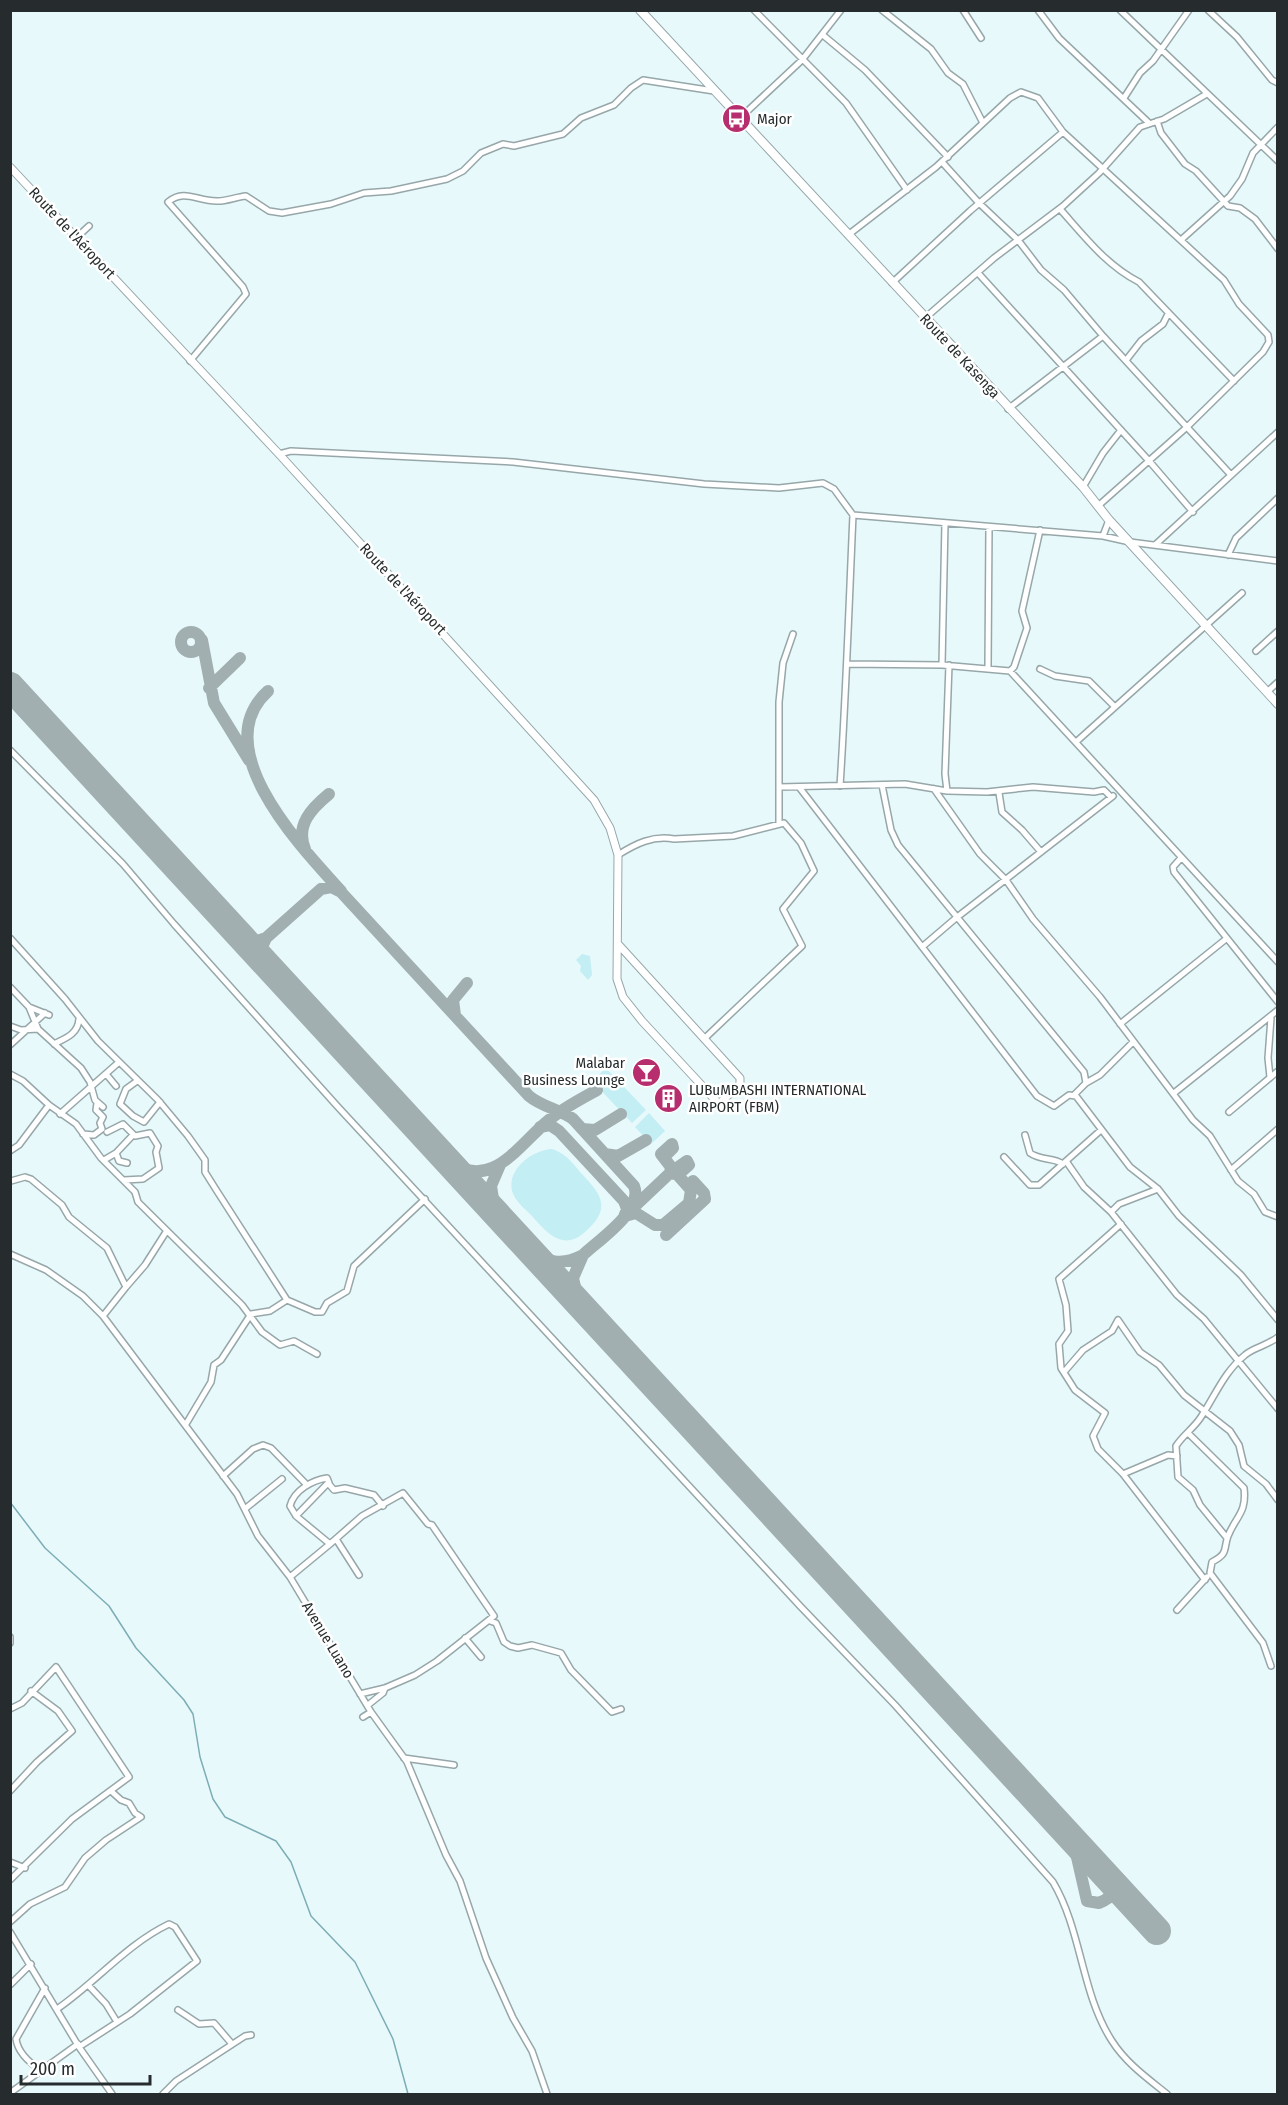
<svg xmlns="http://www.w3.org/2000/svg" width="1288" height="2105" viewBox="0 0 1288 2105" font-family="'Fira Sans Condensed',sans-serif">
<rect width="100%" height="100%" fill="#e8f9fc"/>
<path fill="#c2eef4" d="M 582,954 L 590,956 L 592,975 L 588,980 L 580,971 L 581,966 L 576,960 Z
M 606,1068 L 646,1110 L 632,1123 L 592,1081 Z
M 649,1113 L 665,1131 L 651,1144 L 635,1127 Z
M 552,1149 C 565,1153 572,1162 580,1172 C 602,1195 612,1208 585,1232 C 563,1252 546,1232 532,1216 C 525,1209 515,1201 512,1191 C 507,1168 533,1150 552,1149 Z"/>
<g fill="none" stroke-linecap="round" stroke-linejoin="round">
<path stroke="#7dadb4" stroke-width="1.5" d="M 10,1502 L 45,1548 L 109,1606 L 136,1648 L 184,1700 L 193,1714 L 200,1757 L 213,1799 L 225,1817 L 276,1841 L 291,1862 L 311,1916 L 355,1962 L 393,2039 L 408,2094"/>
<path stroke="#a2afb1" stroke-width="12" d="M181 642a10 10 0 1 1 20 0a10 10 0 1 1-20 0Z
M 202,640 L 214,703 L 249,760
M 209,688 L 240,658
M 268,691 C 205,748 303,849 341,891
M 305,849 C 295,825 312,808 329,794
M 242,938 L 254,942 L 266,938 L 321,889 L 331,887 L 341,892 L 529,1096 C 542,1107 559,1109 573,1119 L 634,1186 C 644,1210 600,1239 583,1255 C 563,1266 546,1263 528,1249
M 264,962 L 262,947 L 266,938
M 455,1015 L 453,1000 L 467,983
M 540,1127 L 550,1125 L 559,1131 L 624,1201 L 627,1209 L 624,1217
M 582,1129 L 595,1130 L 621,1114
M 605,1154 L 618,1156 L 646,1140
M 448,1161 C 492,1192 517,1146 549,1120 C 563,1108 581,1099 597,1090
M 670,1173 L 687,1161 L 689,1165 L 681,1172
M 634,1207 L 670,1173 L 671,1167 L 661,1154 L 672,1144 L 673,1148 L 666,1155
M 495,1212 L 491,1186 L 500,1165
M 625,1216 L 636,1213 L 655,1225 L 663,1225 L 689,1203 L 691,1190 L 676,1173 L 669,1174
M 666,1235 L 705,1199 L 704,1193 L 693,1181
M 579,1304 L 573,1278 L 583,1255
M 1068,1835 L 1076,1853 L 1087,1901 L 1099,1903 C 1129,1890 1111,1871 1091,1860"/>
<path stroke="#a2afb1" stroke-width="28" d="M 10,686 L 1157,1931"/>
<defs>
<path id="minor" d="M 754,10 L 846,103 L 907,190
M 882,10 L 931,49 L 948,73 L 963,84 L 983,123
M 963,10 L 981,38
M 1038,10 L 1059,38 L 1149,123
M 1120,10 L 1278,161
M 1208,10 L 1237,37 L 1272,80 L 1278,83
M 824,36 L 865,70 L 948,157
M 1124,98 L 1140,73 L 1153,61 L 1189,10
M 740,118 L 802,60 L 841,10
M 1157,121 L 1161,133 L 1185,164 L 1196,171 L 1228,206 L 1240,208 L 1255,219 L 1278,249
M 942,162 L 979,203 L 1018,240 L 1041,270 L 1064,290 L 1103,336
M 1060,209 C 1084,236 1106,265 1139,282 L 1234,381
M 848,235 L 936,167 L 1010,98 L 1021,92 L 1038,98 L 1063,132 L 1224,280 L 1239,304 L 1268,335 L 1269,342 L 1263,352 L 1187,427 L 1098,506
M 76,238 L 89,226
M 1181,240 L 1230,196 L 1242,179 L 1253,153 L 1278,127
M 978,273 L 1150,462 L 1193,512
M 892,283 L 970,211 L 1063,132
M 925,318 L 994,258 L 1063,206 L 1099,173 L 1140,127 L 1164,119 L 1205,95
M 1127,359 L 1141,341 L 1163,324 L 1168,314
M 190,361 L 246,294 L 243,287 L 168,202 C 185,188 198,202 218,201 C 227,201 236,197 246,196 L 269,211 L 282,213 L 331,204 L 364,193 L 391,191 L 447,179 L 463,171 L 481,153 L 503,144 L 514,146 L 563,134 L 581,118 L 614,105 L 631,88 L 643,80 L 714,91
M 1008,409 L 1103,336 L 1231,475
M 279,454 L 291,451 L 513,462 L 704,484 L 779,488 L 823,483 L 834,489 L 853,515 L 1103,536 L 1130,542 L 1278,561
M 1083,487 L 1103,453 L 1121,430
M 1103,536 L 1109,520
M 1155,545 L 1278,432
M 1228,555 L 1236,538 L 1278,498
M 1256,651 L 1278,631
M 848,664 L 942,665 L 1010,671 L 1278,962
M 942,665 L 945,523
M 988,667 L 989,527
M 1040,669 L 1055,676 L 1089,681 L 1115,707
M 1010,671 L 1014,667 L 1027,628 L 1022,611 L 1040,530
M 1267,692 L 1278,682
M 1076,742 L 1242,593
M 10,750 L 123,864 L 174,924 L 338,1107 L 801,1607 L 895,1705 L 1053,1882 C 1082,1931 1081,1993 1112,2041 C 1126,2063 1147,2078 1167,2094
M 882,785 L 891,830 L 898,845 L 1084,1072 L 1086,1083 L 1074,1095
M 840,786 C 846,695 849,605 853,515
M 779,787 L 905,784 L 947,791 L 987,792 L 1033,787 L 1094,792 L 1104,790 L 1111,797
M 799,787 L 1037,1096 L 1054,1106 L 1069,1095 L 1076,1096 L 1130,1167 L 1158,1189 L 1179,1216 L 1241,1275 L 1278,1320
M 934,789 L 980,854 L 1006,880 L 1033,919 L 1100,997 L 1193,1120 L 1210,1136 L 1238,1181 L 1254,1194 L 1265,1212 L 1278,1217
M 947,791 L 945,774 L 949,665
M 999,793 L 1002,812 L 1022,830 L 1041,852
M 779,824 L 779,702 L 783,663 L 793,634
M 618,855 C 635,844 653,835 674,839 L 733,836 L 784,823 L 801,843 L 814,871 L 783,909 L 802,946 L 704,1039
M 1181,858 L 1173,867 L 1174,872 L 1278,1002
M 10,938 L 65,999 L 98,1041 L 158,1100 L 188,1136 L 205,1160 L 205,1172 L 215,1188 L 287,1300
M 922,947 L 956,918 L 1113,796
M 10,987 L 29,1007 L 38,1029 L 81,1068 L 90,1082 L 95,1100 L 103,1107
M 29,1007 L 49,1015
M 1120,1024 L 1226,939
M 10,1026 L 21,1030 L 38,1029
M 54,1044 C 66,1038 78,1034 79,1019
M 10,1045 L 45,1013
M 10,1074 L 23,1081 L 49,1105 L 76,1124 L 101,1158 L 135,1192 L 138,1202 L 242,1305 L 262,1332 L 280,1345 L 294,1341 L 317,1354
M 106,1074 L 116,1086
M 1270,1077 L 1268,1058 L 1271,1018
M 137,1081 L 126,1089 L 120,1104 L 133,1116 L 144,1122 L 160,1102
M 1086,1083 L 1100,1075 L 1133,1042
M 1174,1093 L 1278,1010
M 1229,1112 L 1278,1071
M 60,1114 L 118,1063
M 107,1132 L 123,1124 L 135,1136 L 150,1133 L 158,1146 L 156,1152 L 159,1168 L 143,1179 L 124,1180
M 83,1134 L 94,1135 L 102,1129 L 100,1123 L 103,1117 L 96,1110 L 97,1103
M 1025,1135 L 1030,1153 C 1041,1161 1053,1157 1063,1164
M 10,1151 L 19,1145 L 49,1105
M 116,1153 L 119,1161 L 127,1163
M 1004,1157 L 1030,1185 L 1039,1185 L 1101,1130
M 104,1160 L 116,1153 L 133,1135
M 1066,1161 L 1084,1187 L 1111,1212 L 1177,1295 L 1204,1319 L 1278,1409
M 1231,1170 L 1278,1129
M 11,1181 L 25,1177 L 31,1179 L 62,1205 L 69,1217 L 107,1248 L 126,1287 L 103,1316
M 1111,1212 L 1119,1204 L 1158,1189
M 1121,1224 L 1059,1279 L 1066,1305 L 1068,1331 L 1059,1344 L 1061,1368 L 1075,1390 L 1105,1413 L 1093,1436 L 1098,1449 L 1123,1474 L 1205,1580
M 10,1254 L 46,1270 L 83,1296 L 103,1316 L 237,1494 L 258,1536 L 290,1577 L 371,1712 L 407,1762 L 446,1855 L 460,1881 L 486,1958 L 513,2018 L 532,2051 L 547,2094
M 126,1287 L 145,1265 L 166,1232
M 1118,1320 L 1140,1352 L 1159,1365 L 1184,1395 L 1230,1431 L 1239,1445 L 1244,1466 L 1266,1484 L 1278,1500
M 1064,1372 L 1083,1350 L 1112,1331 L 1118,1320
M 186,1424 L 211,1382 L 214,1365 L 221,1360 L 251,1314 L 270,1311 L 287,1300 L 315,1312 L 322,1312 L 327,1303 L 347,1291 L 354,1266 L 425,1199
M 1188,1433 L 1244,1488 C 1247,1513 1236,1516 1228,1536 C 1223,1550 1229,1553 1212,1562 L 1210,1573 L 1263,1643 L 1271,1666
M 1123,1474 L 1168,1455 L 1177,1456
M 223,1476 L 253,1449 L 263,1445 L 271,1448 L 307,1485
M 246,1508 L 282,1479
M 296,1516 L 290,1506 C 294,1490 313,1480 327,1478 L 329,1483
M 1227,1538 L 1200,1505 L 1193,1490 L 1178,1477 L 1176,1446 C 1183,1435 1194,1428 1201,1417 C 1215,1396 1224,1372 1245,1355 C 1254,1347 1267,1346 1278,1337
M 336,1539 L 359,1575
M 330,1544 L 362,1516 L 403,1493 L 428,1524 L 432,1525 L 494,1616 L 437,1661 L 415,1675 L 385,1688 L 360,1694
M 290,1577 L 330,1544 L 296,1516 L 328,1483 L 334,1490 L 345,1488 L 374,1495 L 383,1506
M 1177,1610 L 1207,1577
M 490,1621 L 496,1623 L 504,1642 L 510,1646 L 518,1648 L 532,1645 L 561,1653 L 571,1670 L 612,1712 L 621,1709
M 10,1637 L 10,1643
M 465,1638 L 481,1657
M 368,1705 L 383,1693 L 385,1688
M 10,1709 L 22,1703 L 56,1667 L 129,1777 L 72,1819 L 10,1880
M 363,1717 L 371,1712
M 404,1758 L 454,1765
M 10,1791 L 37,1762 L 72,1731 L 58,1711 L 31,1691
M 10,1862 L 25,1868
M 10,1922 L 30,1904 L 65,1887 L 85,1858 L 106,1840 L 141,1817 L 135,1813 L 129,1803 L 121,1800 L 111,1791
M 10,1932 L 79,2047 L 112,2094
M 10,1985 L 31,1964
M 89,1986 L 106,2004 L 117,2022
M 57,2009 C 95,1983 127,1944 169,1924 L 175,1927 L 197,1961 L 130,2014 L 79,2047
M 178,2010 L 199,2024 L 214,2023 L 232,2044
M 42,2071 C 31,2064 18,2053 16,2039 L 45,1988
M 10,2093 L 78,2044
M 163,2094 L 176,2081 L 245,2036 L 251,2035"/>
<path id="secondary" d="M 10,167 L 279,454 L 594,800 L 610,828 L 618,855 L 617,979 L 623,997 L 642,1021 L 719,1104 L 740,1084 L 740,1078 L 618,944"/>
<path id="trunk" d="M 640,10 L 1083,487 L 1109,520 L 1278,704"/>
</defs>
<use href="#minor" stroke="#97a7a9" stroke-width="8"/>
<use href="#secondary" stroke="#97a7a9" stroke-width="9"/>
<use href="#trunk" stroke="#97a7a9" stroke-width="10"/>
<use href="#minor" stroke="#fff" stroke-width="5"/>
<use href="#secondary" stroke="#fff" stroke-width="7"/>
<use href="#trunk" stroke="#fff" stroke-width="8"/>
</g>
<defs>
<symbol id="bus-disc" viewBox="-11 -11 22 22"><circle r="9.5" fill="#b72e6e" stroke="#fff"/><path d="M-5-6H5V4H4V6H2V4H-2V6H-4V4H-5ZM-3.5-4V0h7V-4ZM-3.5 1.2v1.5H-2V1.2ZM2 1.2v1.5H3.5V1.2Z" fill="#fff"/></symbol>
<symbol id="bar-disc" viewBox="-11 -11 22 22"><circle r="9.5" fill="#b72e6e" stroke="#fff"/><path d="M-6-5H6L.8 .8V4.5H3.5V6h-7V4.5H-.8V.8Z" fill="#fff"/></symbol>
<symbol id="building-disc" viewBox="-11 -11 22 22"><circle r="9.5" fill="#b72e6e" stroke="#fff"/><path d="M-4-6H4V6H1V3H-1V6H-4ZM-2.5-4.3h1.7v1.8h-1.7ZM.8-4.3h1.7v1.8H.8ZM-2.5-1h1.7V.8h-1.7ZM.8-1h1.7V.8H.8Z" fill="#fff"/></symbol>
</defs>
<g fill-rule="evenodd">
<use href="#bus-disc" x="720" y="102" width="33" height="33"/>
<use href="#bar-disc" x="630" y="1056" width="33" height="33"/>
<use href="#building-disc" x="652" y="1082" width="33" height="33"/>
</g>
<g text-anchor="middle" stroke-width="5" stroke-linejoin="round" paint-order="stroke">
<g font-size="15" fill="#262c2d" stroke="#fff" text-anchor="start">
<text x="757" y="124">Major</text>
<text x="625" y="1068" text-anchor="end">Malabar<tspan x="625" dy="17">Business Lounge</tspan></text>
<text x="689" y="1095">LUBuMBASHI INTERNATIONAL<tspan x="689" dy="17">AIRPORT (FBM)</tspan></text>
</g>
<g font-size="15" fill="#262c2d" stroke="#fff">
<text transform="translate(72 233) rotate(47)" y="5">Route de l'Aéroport</text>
<text transform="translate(960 356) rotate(47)" y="5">Route de Kasenga</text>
<text transform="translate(403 589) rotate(47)" y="5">Route de l'Aéroport</text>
<text transform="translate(328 1640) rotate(59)" y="5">Avenue Luano</text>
</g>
</g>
<rect width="1288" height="2105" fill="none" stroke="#262c2d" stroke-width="24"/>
<path d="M21 2075v9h129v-9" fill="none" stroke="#262c2d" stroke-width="3"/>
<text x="30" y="2075" font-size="18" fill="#262c2d" stroke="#ffffff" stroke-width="4.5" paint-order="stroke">200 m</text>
</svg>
